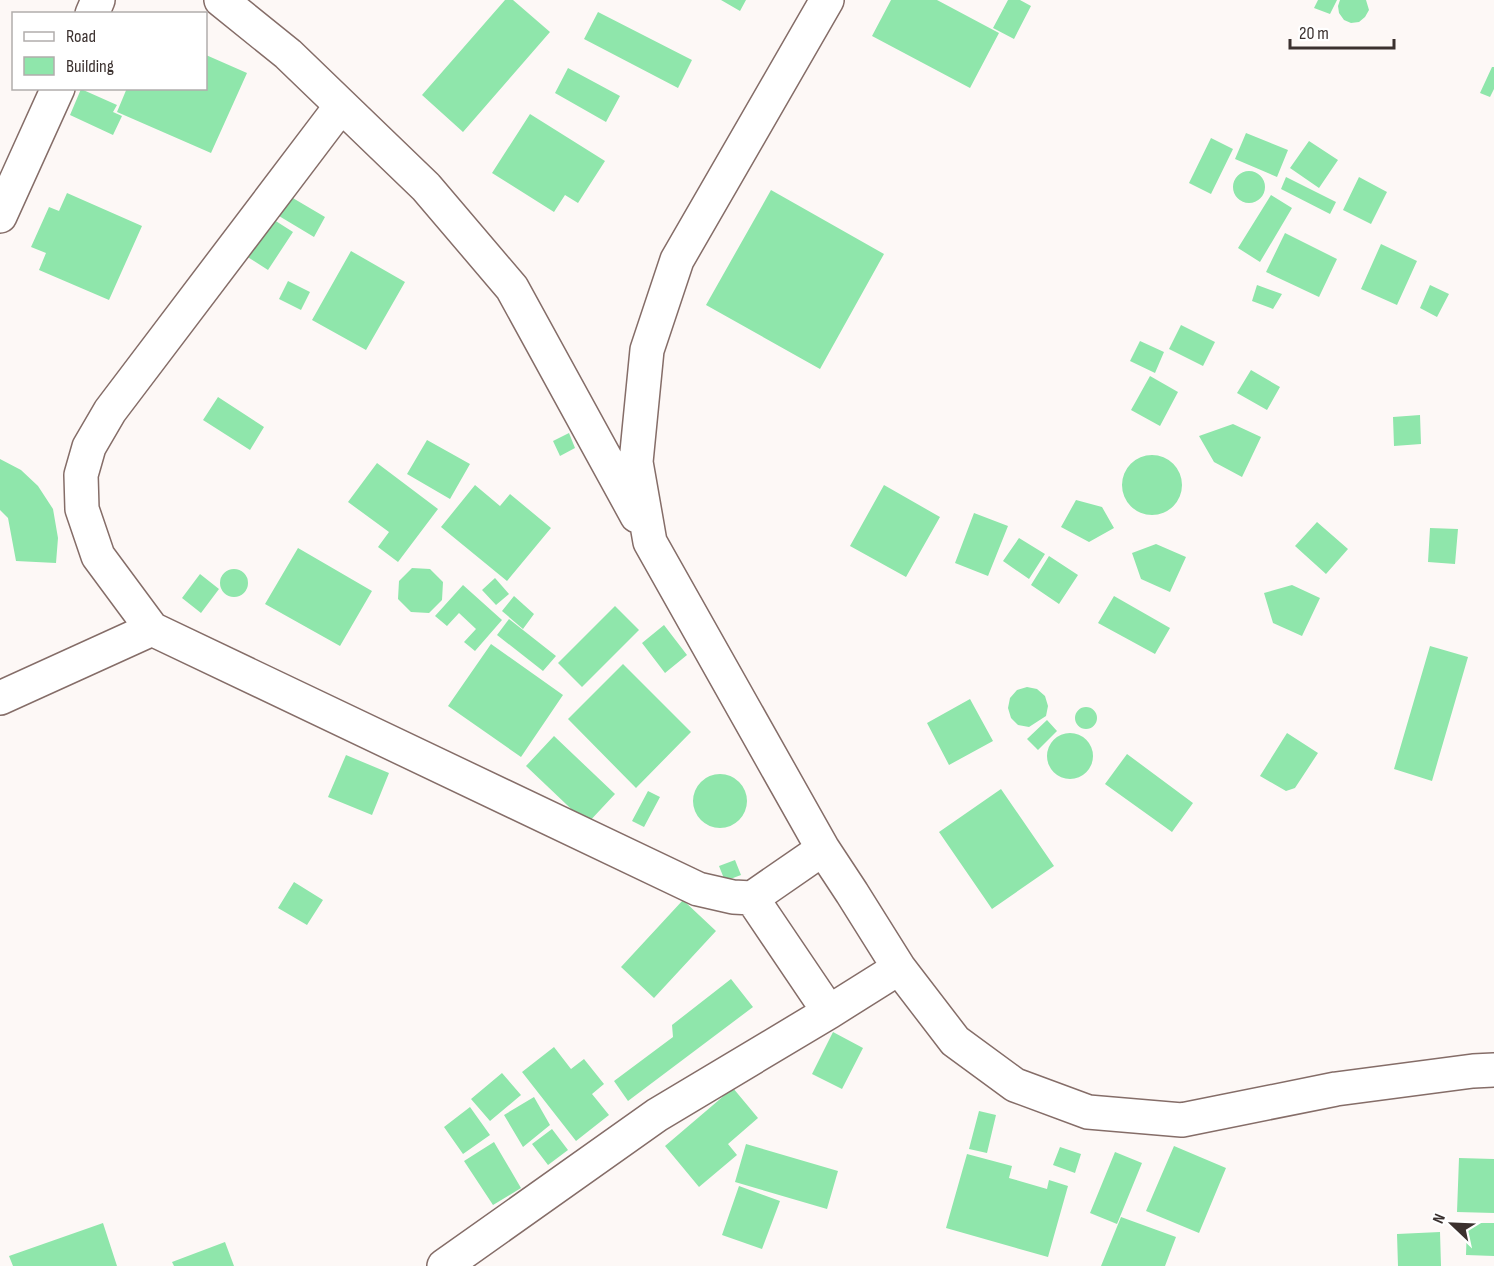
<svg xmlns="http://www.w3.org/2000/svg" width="1494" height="1266" viewBox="0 0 1494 1266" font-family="'Sofia Sans Condensed',sans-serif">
<rect width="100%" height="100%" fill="#fdf8f6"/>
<path fill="#8fe6ab" d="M 505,0 L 513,0 L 550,32 L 463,132 L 422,95 Z
M 721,0 L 746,0 L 740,11 Z
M 891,0 L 937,0 L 999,33 L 970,88 L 872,36 Z
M 1008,0 L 1020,0 L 1031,6 L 1014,39 L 993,28 Z
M 1318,0 L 1337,0 L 1330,14 L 1314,8 Z
M 1340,0 L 1366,0 L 1369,10 L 1365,17 L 1359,22 L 1351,23 L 1344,20 L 1339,13 L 1338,6 Z
M 598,12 L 692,60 L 678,88 L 584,39 Z
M 206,55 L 247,73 L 211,153 L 117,112 L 127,88 L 206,88 Z
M 1492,67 L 1494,67 L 1494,89 L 1490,97 L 1480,93 Z
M 568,68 L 620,96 L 606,122 L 555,93 Z
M 81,89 L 117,105 L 113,112 L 122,116 L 113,135 L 70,115 Z
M 530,114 L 605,161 L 578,203 L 565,195 L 554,212 L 492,173 Z
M 1246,133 L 1288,150 L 1277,177 L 1235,159 Z
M 1211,138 L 1233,149 L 1211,194 L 1189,183 Z
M 1309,141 L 1338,160 L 1319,188 L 1290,168 Z
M1233 187a16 16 0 1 1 32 0a16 16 0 1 1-32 0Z
M 1286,177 L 1336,202 L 1330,214 L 1281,189 Z
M 1359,177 L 1387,192 L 1371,224 L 1343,210 Z
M 771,190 L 884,254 L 820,369 L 706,305 Z
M 67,193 L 142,226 L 109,300 L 39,270 L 46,253 L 31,247 L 49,207 L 59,211 Z
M 286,194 L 325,217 L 314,237 L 274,213 Z
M 1271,195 L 1292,208 L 1260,262 L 1238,248 Z
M 271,218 L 293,232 L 268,270 L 246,256 Z
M 1285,233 L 1337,259 L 1319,297 L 1266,272 Z
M 1381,244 L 1417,261 L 1397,305 L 1361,289 Z
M 351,251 L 405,282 L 366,350 L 312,320 Z
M 288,281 L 310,292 L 301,310 L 279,299 Z
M 1257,285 L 1282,294 L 1273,309 L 1252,301 Z
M 1430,285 L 1449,294 L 1437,317 L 1420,308 Z
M 1181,325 L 1215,342 L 1203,366 L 1169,349 Z
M 1140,341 L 1164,352 L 1155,373 L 1130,361 Z
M 1251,370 L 1280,387 L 1267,410 L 1237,393 Z
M 1150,376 L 1178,392 L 1160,426 L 1131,410 Z
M 218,397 L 264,427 L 250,450 L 203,420 Z
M 1420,415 L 1421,444 L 1394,446 L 1393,417 Z
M 1233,424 L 1261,437 L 1242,477 L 1214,462 L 1199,436 Z
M 569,433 L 575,448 L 560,456 L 553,441 Z
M 427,440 L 470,464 L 450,499 L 407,474 Z
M1122 485a30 30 0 1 1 60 0a30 30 0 1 1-60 0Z
M 0,459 L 21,470 L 38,486 L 53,509 L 58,538 L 56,563 L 16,561 L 8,518 L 0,510 Z
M 377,463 L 438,509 L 398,562 L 378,547 L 389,532 L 348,502 Z
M 475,485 L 500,506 L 510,494 L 551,528 L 507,581 L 441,527 Z
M 884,485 L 940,517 L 906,577 L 850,546 Z
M 1076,500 L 1102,507 L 1114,528 L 1089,542 L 1061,527 Z
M 974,513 L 1008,526 L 988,576 L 955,563 Z
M 1317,522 L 1348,549 L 1326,574 L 1295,546 Z
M 1430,528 L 1458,529 L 1455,564 L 1428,562 Z
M 1019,538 L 1045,554 L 1029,579 L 1003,561 Z
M 1156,544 L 1186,557 L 1170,592 L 1141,579 L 1132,553 Z
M 298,548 L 372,591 L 340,646 L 265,604 Z
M 1049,556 L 1078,575 L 1059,604 L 1031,585 Z
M 412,568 L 430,569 L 443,582 L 442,600 L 429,613 L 411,612 L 398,599 L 399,581 Z
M220 583a14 14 0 1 1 28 0a14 14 0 1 1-28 0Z
M 200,574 L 219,589 L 201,613 L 182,598 Z
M 495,578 L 509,594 L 496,605 L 482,590 Z
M 463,585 L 502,620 L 475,651 L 464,642 L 476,629 L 459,613 L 447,626 L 435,616 Z
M 1292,585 L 1320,598 L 1302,636 L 1273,623 L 1264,593 Z
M 514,596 L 534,614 L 523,629 L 502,611 Z
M 1114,596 L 1170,628 L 1155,654 L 1098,623 Z
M 615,606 L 639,630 L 582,687 L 558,663 Z
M 509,619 L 556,656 L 543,671 L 497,635 Z
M 664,625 L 687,655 L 665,673 L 642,643 Z
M 491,644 L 563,695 L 521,757 L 448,706 Z
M 1430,646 L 1468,657 L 1432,781 L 1394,769 Z
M 623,664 L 691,732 L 636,788 L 568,719 Z
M 1027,687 L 1037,689 L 1045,696 L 1048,706 L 1046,716 L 1029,727 L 1018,725 L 1011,718 L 1008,708 L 1010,698 L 1017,690 Z
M 970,699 L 993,741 L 949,765 L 927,723 Z
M1075 718a11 11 0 1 1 22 0a11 11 0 1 1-22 0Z
M 1047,720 L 1057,731 L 1038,750 L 1027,739 Z
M1047 756a23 23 0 1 1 46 0a23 23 0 1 1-46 0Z
M 1287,733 L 1318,753 L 1295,788 L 1286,791 L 1260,776 Z
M 554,736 L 615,794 L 587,824 L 526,766 Z
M 1127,754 L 1193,803 L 1172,832 L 1105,784 Z
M 346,755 L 389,773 L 372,815 L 328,797 Z
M693 801a27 27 0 1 1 54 0a27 27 0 1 1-54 0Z
M 1001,789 L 1054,866 L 992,909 L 939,832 Z
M 648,791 L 660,797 L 644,827 L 632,821 Z
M 735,860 L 741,875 L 725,881 L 719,866 Z
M 294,882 L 323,900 L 307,925 L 278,908 Z
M 683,900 L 716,931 L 654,998 L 621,967 Z
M 731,979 L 753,1007 L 628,1101 L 614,1081 L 673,1037 L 672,1025 Z
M 833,1032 L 863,1048 L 842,1089 L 812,1074 Z
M 554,1047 L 571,1069 L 584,1059 L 604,1084 L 592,1094 L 609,1115 L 576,1141 L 522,1072 Z
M 502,1073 L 521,1095 L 490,1121 L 471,1099 Z
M 733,1088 L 758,1118 L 728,1144 L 737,1155 L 699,1187 L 665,1146 Z
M 534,1097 L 550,1125 L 523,1147 L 504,1115 Z
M 470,1107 L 490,1135 L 463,1154 L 444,1127 Z
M 979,1111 L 996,1115 L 987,1153 L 969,1149 Z
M 552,1129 L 568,1150 L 548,1165 L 532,1144 Z
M 494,1142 L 521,1188 L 493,1205 L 464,1161 Z
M 746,1144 L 838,1171 L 827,1209 L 735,1182 Z
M 1174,1146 L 1226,1168 L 1199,1233 L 1146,1211 Z
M 1060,1147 L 1081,1154 L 1075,1173 L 1053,1165 Z
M 1115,1152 L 1142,1163 L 1117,1224 L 1090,1213 Z
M 967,1154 L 1012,1166 L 1009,1178 L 1047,1189 L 1049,1180 L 1068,1186 L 1048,1257 L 946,1228 Z
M 1459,1158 L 1494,1159 L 1494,1213 L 1457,1212 Z
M 739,1186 L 780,1201 L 762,1249 L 722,1235 Z
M 1121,1217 L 1176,1237 L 1165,1266 L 1101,1266 Z
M 103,1223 L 117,1266 L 13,1266 L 9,1256 Z
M 1467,1223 L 1494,1223 L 1494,1256 L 1466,1255 Z
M 1440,1232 L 1441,1266 L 1398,1266 L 1397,1234 Z
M 225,1242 L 234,1266 L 174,1266 L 172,1262 Z"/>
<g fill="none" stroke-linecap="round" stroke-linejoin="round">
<defs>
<path id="minor" d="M 221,0 L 288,54 L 426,187 L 512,288 L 637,516
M 827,0 L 677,260 L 647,350 L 636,462 L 650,542 L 823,849 L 852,893 L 899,968 L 955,1041 L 1015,1085 L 1088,1112 L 1182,1120 L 1336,1089 L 1473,1071 L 1494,1070
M 92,14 L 98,0
M 0,216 L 58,88
M 152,629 L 98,556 L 82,509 L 81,475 L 89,447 L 110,411 L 341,106
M 0,698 L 152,629 L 698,889 L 733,897 L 752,898 L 823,849
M 752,898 L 829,1012
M 444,1266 L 657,1115 L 829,1012 L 899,968"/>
</defs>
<use href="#minor" stroke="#856d68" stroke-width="36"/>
<use href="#minor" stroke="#fff" stroke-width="33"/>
</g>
<rect x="12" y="12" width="195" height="78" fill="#ffffff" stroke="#b1adac" stroke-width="1.5"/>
<rect x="24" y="32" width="30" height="9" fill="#ffffff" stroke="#b1adac" stroke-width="1.5"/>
<text x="66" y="42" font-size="18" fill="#3b312f">Road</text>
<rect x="24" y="57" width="30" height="18" fill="#8fe6ab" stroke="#b1adac" stroke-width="1.5"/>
<text x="66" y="72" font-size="18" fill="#3b312f">Building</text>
<g transform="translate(1452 1224) rotate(293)" stroke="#ffffff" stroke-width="4.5" paint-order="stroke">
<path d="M0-4.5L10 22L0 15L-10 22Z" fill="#3b312f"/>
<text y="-9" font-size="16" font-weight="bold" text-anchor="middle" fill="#3b312f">N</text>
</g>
<path d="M1290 39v9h104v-9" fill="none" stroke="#3b312f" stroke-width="3"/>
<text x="1299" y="39" font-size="18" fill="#3b312f" stroke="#ffffff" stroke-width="4.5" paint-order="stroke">20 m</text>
</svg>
